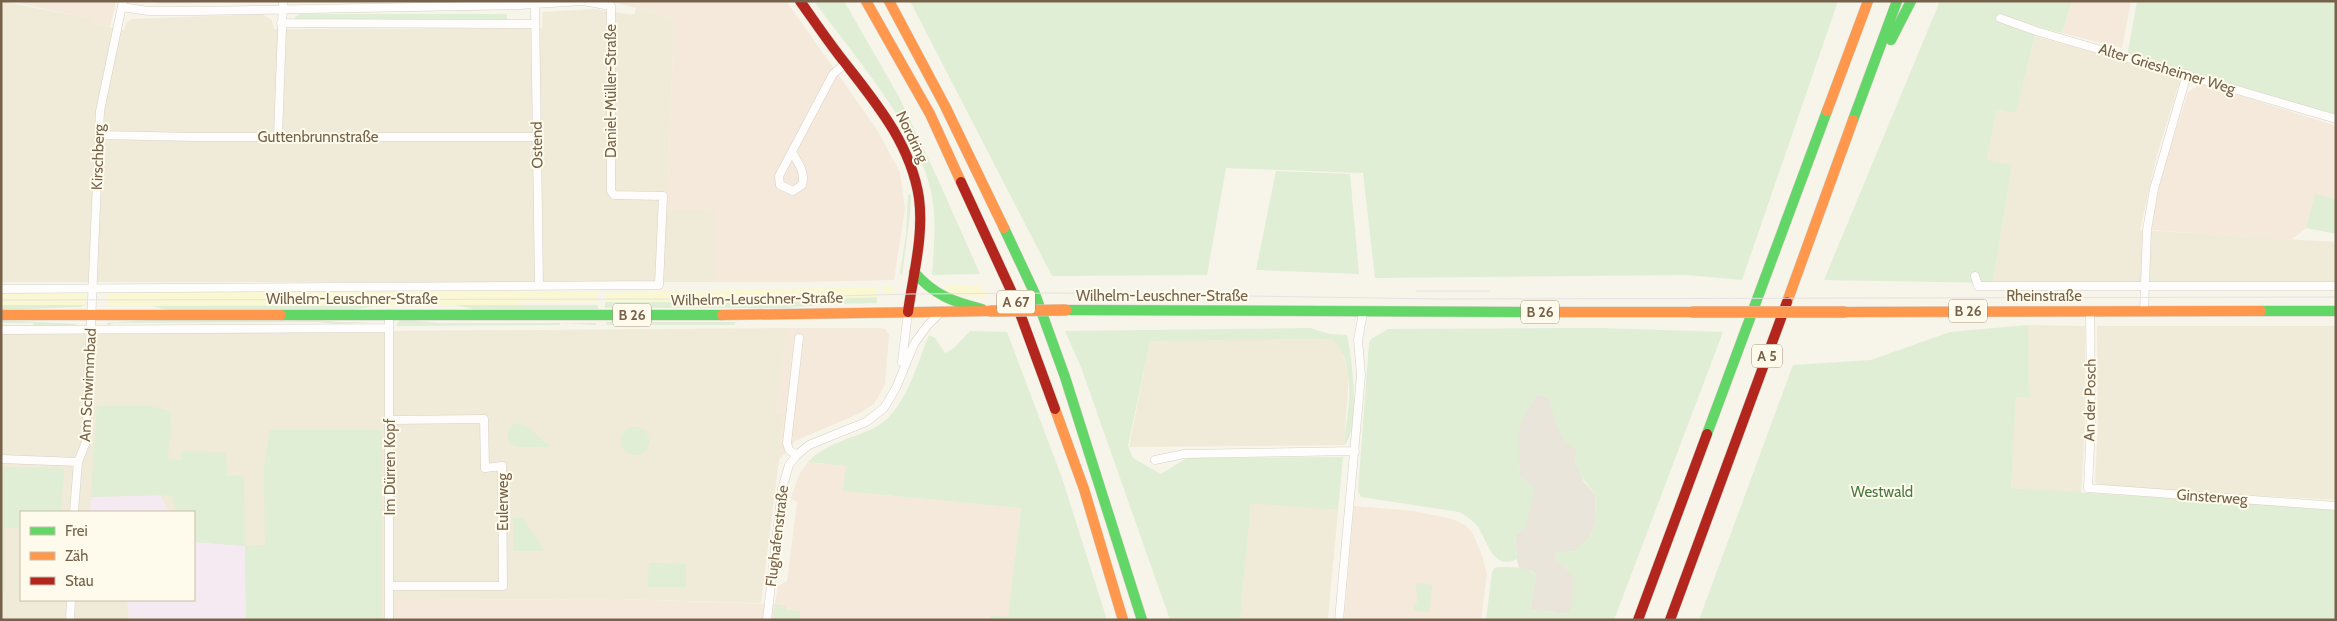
<svg xmlns="http://www.w3.org/2000/svg" width="2337" height="621" viewBox="0 0 2337 621" font-family="Cabin,sans-serif">
<rect width="100%" height="100%" fill="#f7f4ea"/>
<path fill="#f0ead8" fill-rule="evenodd" d="M 1,1 L 91,19 L 90,23 L 124,30 L 126,23 L 132,19 L 262,14 L 272,20 L 274,29 L 292,29 L 542,28 L 543,12 L 594,9 L 634,15 L 636,8 L 674,18 L 667,210 L 714,209 L 714,282 L 1,282 Z
M 2035,36 L 2181,77 L 2156,158 L 2140,230 L 2336,242 L 2336,282 L 1993,283 L 2012,166 L 1987,160 L 1997,109 L 2016,112 Z
M 2028,325 L 2085,326 L 2085,424 L 2081,493 L 2011,488 L 2016,396 L 2029,396 Z
M 2097,326 L 2336,326 L 2336,500 L 2098,486 L 2095,481 L 2098,426 Z
M 787,328 L 776,413 L 783,414 L 779,460 L 761,603 L 618,599 L 397,600 L 396,620 L 1,620 L 1,334 ZM 21,512 L 194,512 L 194,600 L 21,600 Z
M 1333,339 L 1341,349 L 1349,375 L 1344,445 L 1129,447 L 1150,341 Z
M 1251,502 L 1338,510 L 1328,617 L 1331,620 L 1240,620 Z"/>
<path fill="#f5e9db" d="M 9,1 L 116,1 L 110,27 L 90,23 L 90,19 Z
M 148,1 L 261,1 L 160,4 Z
M 609,1 L 786,1 L 876,128 L 900,172 L 905,209 L 894,280 L 804,282 L 714,282 L 714,209 L 667,210 L 674,18 Z
M 2072,1 L 2131,1 L 2122,48 L 2062,33 Z
M 2201,83 L 2336,126 L 2336,199 L 2315,195 L 2306,228 L 2291,240 L 2152,230 L 2154,206 L 2159,184 L 2188,92 Z
M 787,328 L 880,328 L 885,329 L 889,335 L 885,385 L 874,404 L 858,414 L 795,441 L 779,460 L 783,414 L 776,413 Z
M 808,462 L 846,466 L 844,491 L 1021,508 L 1008,618 L 992,615 L 991,620 L 396,620 L 396,600 L 618,599 L 775,604 L 778,586 L 787,581 L 797,502 L 791,499 L 792,494 L 800,473 Z
M 1354,506 L 1414,511 L 1452,519 L 1465,525 L 1472,532 L 1482,555 L 1487,574 L 1481,620 L 1344,620 Z"/>
<path fill="#eae5db" d="M 1538,394 L 1549,398 L 1557,424 L 1578,451 L 1575,462 L 1584,482 L 1595,495 L 1596,520 L 1590,537 L 1575,551 L 1555,553 L 1555,559 L 1572,574 L 1575,582 L 1572,609 L 1568,614 L 1530,610 L 1536,574 L 1532,571 L 1519,569 L 1517,559 L 1515,535 L 1525,528 L 1517,441 L 1522,418 Z"/>
<path fill="#f6eaf2" d="M 160,495 L 169,512 L 90,512 L 91,497 Z
M 194,542 L 245,546 L 246,620 L 129,620 L 127,600 L 194,600 Z"/>
<path fill="#dfeed5" d="M 814,1 L 844,1 L 898,95 L 936,175 L 980,274 L 932,275 C 934,247 937,219 931,191 C 917,126 853,55 814,1 Z
M 910,1 L 1838,1 L 1742,280 L 1687,275 L 1375,278 L 1363,173 L 1226,168 L 1207,275 L 1052,276 Z
M 1940,1 L 2072,1 L 2062,33 L 2000,17 L 2036,31 L 2016,113 L 1997,109 L 1987,160 L 2012,165 L 1993,283 L 1824,280 Z
M 2137,1 L 2336,1 L 2336,119 L 2127,57 Z
M 300,14 L 507,14 L 507,19 L 295,20 L 295,17 Z
M 1276,171 L 1350,174 L 1359,274 L 1256,270 Z
M 911,194 L 910,214 L 902,276 L 900,273 L 906,234 L 908,195 Z
M 2315,194 L 2336,199 L 2336,234 L 2306,228 Z
M 877,297 L 877,303 L 828,304 L 787,308 L 605,308 L 605,302 L 750,302 Z
M 382,304 L 354,310 L 169,310 L 146,305 Z
M 1,305 L 86,305 L 79,307 L 1,310 Z
M 453,305 L 598,305 L 598,309 L 475,309 Z
M 313,319 L 338,322 L 373,322 L 337,324 L 318,322 L 114,323 L 107,326 L 107,323 L 150,320 Z
M 403,319 L 438,323 L 596,323 L 596,325 L 560,323 L 560,325 L 396,326 L 399,321 Z
M 1,320 L 76,324 L 76,326 L 34,326 L 33,323 L 1,323 Z
M 606,322 L 736,322 L 734,325 L 606,325 Z
M 2028,325 L 2029,397 L 2016,397 L 2011,488 L 2336,509 L 2336,620 L 1699,620 L 1793,365 L 1871,360 L 1950,332 Z
M 1310,328 L 1330,334 L 1347,335 C 1352,356 1361,431 1344,445 C 1347,410 1359,369 1333,339 L 1150,341 L 1128,446 L 1133,458 L 1161,474 L 1187,458 L 1343,457 L 1338,510 L 1251,503 L 1240,620 L 1170,620 L 1081,367 L 1065,331 Z
M 1600,328 L 1723,332 L 1614,620 L 1486,620 L 1492,572 L 1494,568 C 1505,566 1527,567 1536,574 L 1530,610 L 1567,614 C 1572,608 1572,603 1573,596 C 1576,574 1570,573 1555,559 L 1555,553 L 1575,551 L 1590,537 L 1596,520 L 1595,495 L 1579,473 L 1575,462 L 1578,451 C 1558,442 1555,417 1549,398 L 1538,394 C 1513,430 1518,434 1520,476 L 1535,488 L 1525,528 L 1515,535 L 1517,559 C 1493,572 1487,540 1478,527 C 1473,520 1466,516 1459,512 L 1361,497 L 1358,491 L 1369,343 L 1371,339 L 1388,329 Z
M 970,331 L 1007,332 L 1062,478 L 1107,620 L 991,620 L 991,615 L 1008,617 L 1021,508 L 843,491 L 846,466 L 808,462 C 824,444 851,439 872,429 C 905,414 916,366 929,335 L 935,338 L 945,353 L 954,348 Z
M 97,406 L 149,406 L 170,411 L 171,434 L 167,460 L 181,460 L 181,452 L 226,453 L 227,476 L 244,475 L 245,546 L 265,545 L 264,469 L 270,430 L 382,430 L 382,620 L 246,620 L 245,546 L 194,542 L 194,512 L 177,512 L 172,495 L 91,497 Z
M 519,423 L 529,428 L 550,447 L 518,447 L 509,443 L 508,431 L 514,424 Z
M621 441a14 14 0 1 1 28 0a14 14 0 1 1-28 0Z
M 1,467 L 64,469 L 61,512 L 21,512 L 21,528 L 4,528 L 4,592 L 1,597 Z
M 513,518 L 523,518 L 545,551 L 513,551 Z
M 649,563 L 686,564 L 686,587 L 648,587 Z
M 1419,583 L 1432,585 L 1430,610 L 1428,612 L 1416,611 L 1414,609 L 1414,604 L 1417,604 L 1416,585 Z
M 775,604 L 786,606 L 786,610 L 800,611 L 799,620 L 773,620 Z"/>
<path fill="#faf7d3" d="M 945,285 L 981,285 L 985,297 L 945,296 Z
M882.5 291a5.5 5.5 0 1 1 11 0a5.5 5.5 0 1 1-11 0Z
M 877,287 L 877,297 L 750,302 L 605,302 L 605,293 Z
M 586,291 L 598,292 L 598,302 L 519,302 L 519,305 L 108,306 L 108,292 Z
M 1,292 L 85,292 L 86,305 L 1,305 Z"/>
<g fill="none" stroke-linecap="round" stroke-linejoin="round">
<defs>
<path id="street" d="M 535,5 L 539,286
M 2000,18 L 2036,31 L 2336,119
M 281,23 L 535,24
M 99,135 L 196,137 L 537,137
M 278,136 L 283,1
M 792,152 C 798,163 806,172 802,185 L 793,191 L 780,185 L 779,176 L 833,74 L 846,63
M 1975,276 L 1978,286 L 2336,286
M 1,289 L 659,285 L 663,196 L 614,195 L 611,191 L 611,6 L 583,1 L 519,5 L 197,11 L 148,11 L 122,7
M 2090,311 L 2091,423 L 2088,488 L 2336,506
M 2144,311 L 2147,230 L 2154,189 L 2187,74
M 389,314 L 389,620
M 1,330 L 389,328
M 902,362 L 908,312
M 797,455 L 789,450 L 787,443 L 799,338
M 1,459 L 78,462
M 1155,460 L 1184,454 L 1355,451
M 74,512 L 78,462 L 86,442 L 100,111 L 123,1
M 390,586 L 503,586 L 502,466 L 485,468 L 484,419 L 390,420
M 70,620 L 71,600
M 767,620 L 782,489 L 789,465 L 797,455 L 809,445 L 866,422 L 884,408 L 896,388 L 914,344 L 927,326 L 941,312
M 1339,620 L 1361,375 L 1358,340 L 1363,313"/>
<path id="fast" d="M 1891,40 L 1911,1
M 1853,120 L 1897,1
M 1004,228 L 1035,294 L 1065,377 L 1142,620
M 914,272 C 934,295 953,302 982,309
M 1066,310 L 1538,312
M 2261,311 L 2336,311
M 281,315 L 722,315
M 1707,434 L 1827,111"/>
<path id="slow" d="M 866,1 L 930,114 L 961,182
M 889,1 L 945,106 L 1004,228
M 1827,111 L 1868,1
M 1787,302 L 1853,120
M 1538,312 L 1692,312
M 1845,312 L 2261,311
M 1,315 L 281,315
M 722,315 L 990,311
M 1055,409 L 1084,489 L 1123,620"/>
<path id="jam" d="M 800,1 C 815,22 829,43 845,63 C 877,104 911,145 919,198 C 924,236 913,275 908,312
M 961,182 L 1014,297 L 1055,409
M 1638,620 L 1707,434
M 1670,620 L 1787,302"/>
</defs>
<use href="#street" stroke="#d6d1c9" stroke-width="9"/>
<use href="#fast" stroke="#d5d0c5" stroke-width="11"/>
<use href="#slow" stroke="#d5d0c5" stroke-width="11"/>
<use href="#jam" stroke="#d5d0c5" stroke-width="11"/>
<use href="#street" stroke="#fefdfc" stroke-width="8"/>
<use href="#fast" stroke="#63d668" stroke-width="10"/>
<use href="#slow" stroke="#ff974d" stroke-width="10"/>
<use href="#jam" stroke="#b3261e" stroke-width="10"/>
<path stroke="#e5e2e4" stroke-width="1" d="M 1416,291 L 1489,291
M 1,300 L 735,299 L 910,294 L 1058,293 L 1440,299 L 2336,297"/>
<defs>
<path id="slow-bridge" d="M 990,311 L 1066,310
M 1692,312 L 1845,312"/>
</defs>
<use href="#slow-bridge" stroke="#d6cfc6" stroke-width="12" stroke-linecap="butt"/>
<use href="#slow-bridge" stroke="#ff974d" stroke-width="11"/>
</g>
<g text-anchor="middle" stroke-width="4" stroke-linejoin="round" paint-order="stroke">
<g fill="#fffbec" stroke="#9f907b" stroke-width="1">
<rect x="997" y="290.5" width="38" height="23" rx="4"/>
<rect x="1949" y="299.5" width="38" height="23" rx="4"/>
<rect x="1521" y="300.5" width="38" height="23" rx="4"/>
<rect x="613" y="303.5" width="38" height="23" rx="4"/>
<rect x="1752" y="344.5" width="30" height="23" rx="4"/>
</g>
<g font-size="14" font-weight="bold" fill="#76624a">
<text x="1016" y="307">A 67</text>
<text x="1968" y="316">B 26</text>
<text x="1540" y="317">B 26</text>
<text x="632" y="320">B 26</text>
<text x="1767" y="361">A 5</text>
</g>
<g font-size="15" fill="#76624a" stroke="#fffbec">
<text transform="translate(2167 69) rotate(17)" y="5">Alter Griesheimer Weg</text>
<text transform="translate(611 91) rotate(-90)" y="5">Daniel-Müller-Straße</text>
<text x="318" y="142">Guttenbrunnstraße</text>
<text transform="translate(912 137) rotate(64)" y="5">Nordring</text>
<text transform="translate(537 145) rotate(-91)" y="5">Ostend</text>
<text transform="translate(98 157) rotate(-88)" y="5">Kirschberg</text>
<text x="1162" y="301">Wilhelm-Leuschner-Straße</text>
<text x="2044" y="301">Rheinstraße</text>
<text x="352" y="304">Wilhelm-Leuschner-Straße</text>
<text transform="translate(757 299) rotate(-1)" y="5">Wilhelm-Leuschner-Straße</text>
<text transform="translate(88 385) rotate(-87)" y="5">Am Schwimmbad</text>
<text transform="translate(2090 400) rotate(-89)" y="5">An der Posch</text>
<text transform="translate(390 467) rotate(-90)" y="5">Im Dürren Kopf</text>
<text transform="translate(2212 497) rotate(4)" y="5">Ginsterweg</text>
<text transform="translate(503 502) rotate(-90)" y="5">Eulerweg</text>
<text transform="translate(777 536) rotate(-83)" y="5">Flughafenstraße</text>
</g>
<g font-size="15" fill="#477b42" stroke="#fffbec">
<text x="1882" y="497">Westwald</text>
</g>
</g>
<rect width="2337" height="621" fill="none" stroke="#76624a" stroke-width="5"/>
<rect x="20" y="511" width="175" height="90" fill="#fffbec" stroke="#c8beab"/>
<rect x="30" y="527" width="25" height="8" fill="#63d668" stroke="#c8beab"/>
<text x="65" y="536" font-size="15" fill="#76624a">Frei</text>
<rect x="30" y="552" width="25" height="8" fill="#ff974d" stroke="#c8beab"/>
<text x="65" y="561" font-size="15" fill="#76624a">Zäh</text>
<rect x="30" y="577" width="25" height="8" fill="#b3261e" stroke="#c8beab"/>
<text x="65" y="586" font-size="15" fill="#76624a">Stau</text>
</svg>
